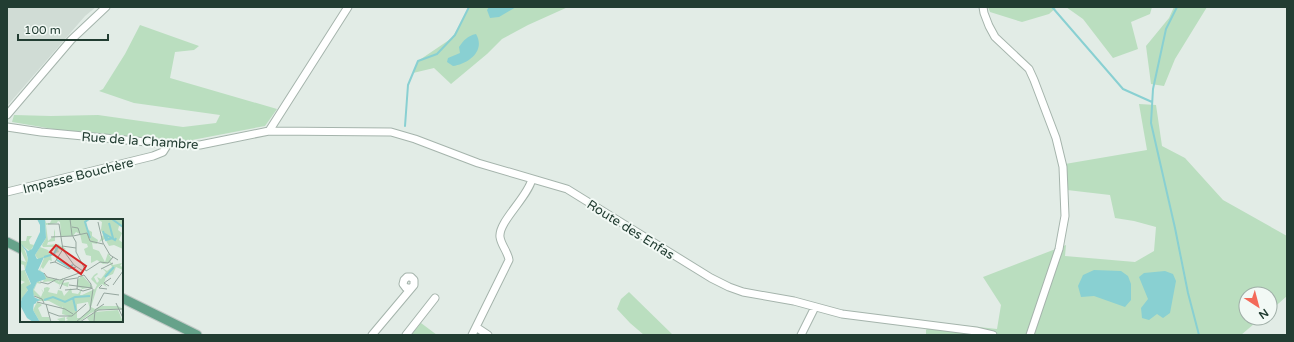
<svg xmlns="http://www.w3.org/2000/svg" width="1294" height="342" viewBox="0 0 1294 342" font-family="'Varela Round',sans-serif">
<rect width="100%" height="100%" fill="#e2ece6"/>
<path fill="#d0dcd5" d="M 7,7 L 96,7 L 85,16 L 7,106 Z"/>
<path fill="#badebf" d="M 470,7 L 568,7 L 528,25 L 502,39 L 487,54 L 451,84 L 434,68 L 413,73 L 418,61 L 452,38 Z
M 988,7 L 1057,7 L 1049,14 L 1022,22 L 990,12 Z
M 1066,7 L 1152,7 L 1150,14 L 1131,22 L 1138,49 L 1113,58 L 1083,19 Z
M 1174,7 L 1207,7 L 1175,59 L 1164,86 L 1151,84 L 1146,46 L 1169,18 Z
M 140,25 L 199,46 L 194,50 L 175,52 L 170,78 L 277,109 L 265,126 L 187,141 L 71,132 L 12,122 L 14,115 L 51,116 L 98,115 L 183,127 L 216,123 L 220,115 L 134,103 L 99,91 L 103,89 L 125,54 Z
M 1139,104 L 1156,105 L 1162,146 L 1185,158 L 1223,200 L 1287,236 L 1287,296 L 1270,311 L 1270,294 L 1246,294 L 1246,318 L 1261,318 L 1241,335 L 926,335 L 926,330 L 933,322 L 997,329 L 1001,305 L 983,277 L 1066,245 L 1065,256 L 1135,262 L 1154,251 L 1156,227 L 1134,221 L 1115,218 L 1110,195 L 1067,190 L 1065,164 L 1147,150 Z
M 629,292 L 673,335 L 644,335 L 630,323 L 617,309 L 621,299 Z
M 421,323 L 437,335 L 412,334 Z"/>
<path fill="#89d0d2" d="M 489,7 L 516,7 L 499,17 L 490,18 L 487,10 Z
M 476,34 C 486,51 468,64 453,66 L 447,62 L 448,58 L 460,53 L 459,47 C 464,40 467,36 476,34 Z
M 1094,270 L 1121,271 L 1128,276 L 1131,284 L 1131,300 L 1125,307 L 1094,296 L 1081,297 L 1078,286 L 1083,275 Z
M 1165,271 L 1173,274 L 1176,281 L 1170,313 L 1163,318 L 1157,314 L 1149,320 L 1142,318 L 1141,308 L 1148,299 L 1139,277 L 1144,273 Z"/>
<g fill="none" stroke-linecap="round" stroke-linejoin="round">
<path stroke="#89d0d2" stroke-width="2" d="M 1052,7 L 1123,89 L 1152,102
M 1177,7 L 1166,29 L 1153,89 L 1151,123 L 1175,228 L 1188,293 L 1199,335
M 405,126 L 408,85 L 418,61 L 437,54 L 455,35 L 469,7"/>
<defs>
<path id="minor" d="M 983,7 L 984,13 L 989,26 L 995,37 L 1029,69 L 1034,80 L 1056,138 L 1063,167 L 1065,216 L 1059,249 L 1030,335
M 7,115 L 71,40 L 106,7
M 7,127 L 41,132 L 168,144 L 200,145 L 269,131 L 391,132 L 415,139 L 478,163 L 567,189 L 711,278 L 729,287 L 743,292 L 794,301 L 842,314 L 976,331 L 993,335
M 269,131 L 348,7
M 7,192 L 153,156 L 163,152 L 168,144
M 476,327 L 488,335
M 372,335 L 414,285 L 414,280 L 411,277 L 407,277 L 404,280 L 403,284 L 406,288 L 411,288
M 406,335 L 435,298
M 472,335 L 509,260 C 508,252 501,245 500,237 C 498,222 528,197 532,179
M 801,335 L 815,307"/>
<path id="major" d="M 7,242 L 21,249
M 122,298 L 197,335"/>
</defs>
<use href="#minor" stroke="#a5b4ac" stroke-width="9"/>
<use href="#major" stroke="#c1c9c6" stroke-width="11"/>
<use href="#minor" stroke="#fff" stroke-width="7"/>
<use href="#major" stroke="#66a28a" stroke-width="9"/>
</g>
<g text-anchor="middle" stroke-width="4" stroke-linejoin="round" paint-order="stroke">
<g font-size="13" fill="#223d32" stroke="#f2f9f5">
<text transform="translate(140 140) rotate(4)" y="5">Rue de la Chambre</text>
<text transform="translate(78 175) rotate(-14)" y="5">Impasse Bouchère</text>
<text transform="translate(631 229) rotate(32)" y="5">Route des Enfas</text>
</g>
</g>
<g transform="translate(20 219)">
<rect width="103" height="103" fill="#e2ece6"/>
<path d="M 25,0 L 26,4 L 30,4 L 32,0 L 70,0 L 66,2 L 67,10 L 72,13 L 72,17 L 78,21 L 77,25 L 72,24 L 73,30 L 79,32 L 85,43 L 88,34 L 91,39 L 93,38 L 90,42 L 93,46 L 102,44 L 100,47 L 103,48 L 103,51 L 96,48 L 93,55 L 86,58 L 84,64 L 87,68 L 82,65 L 77,69 L 71,88 L 75,90 L 82,87 L 98,87 L 103,90 L 83,90 L 71,94 L 59,103 L 41,103 L 37,100 L 45,98 L 45,102 L 48,101 L 46,99 L 49,97 L 42,95 L 43,87 L 42,89 L 29,82 L 18,82 L 19,79 L 12,75 L 13,71 L 17,63 L 19,62 L 21,65 L 17,64 L 14,71 L 21,78 L 23,73 L 21,70 L 24,73 L 24,69 L 27,68 L 30,69 L 28,73 L 37,75 L 38,71 L 40,66 L 33,62 L 23,63 L 25,56 L 28,59 L 39,61 L 38,63 L 43,59 L 43,64 L 49,63 L 48,68 L 40,65 L 38,71 L 42,72 L 44,77 L 51,69 L 52,74 L 58,75 L 62,69 L 57,68 L 57,62 L 62,56 L 73,68 L 62,70 L 60,76 L 62,76 L 75,70 L 77,66 L 71,60 L 74,56 L 77,54 L 78,55 L 74,58 L 77,64 L 79,62 L 77,58 L 81,60 L 84,56 L 86,53 L 81,48 L 87,52 L 92,48 L 90,44 L 83,45 L 77,41 L 71,44 L 71,37 L 66,36 L 64,30 L 68,28 L 67,25 L 62,24 L 60,15 L 56,13 L 53,17 L 41,17 L 40,3 L 38,2 L 37,4 L 26,6 L 28,22 L 34,17 L 34,10 L 35,13 L 35,22 L 28,23 L 27,26 L 38,25 L 46,30 L 42,32 L 38,30 L 39,33 L 36,34 L 34,28 L 23,28 L 22,26 L 26,19 ZM 68,83 L 70,90 L 61,99 L 57,99 L 57,85 ZM 77,0 L 103,0 L 103,8 L 99,7 L 98,11 L 102,14 L 99,21 L 103,24 L 103,30 L 94,26 L 89,27 L 85,20 L 79,23 L 83,16 L 81,11 L 82,3 ZM 7,17 L 12,17 L 9,21 L 10,25 L 14,26 L 10,32 L 3,27 L 8,40 L 5,52 L 11,66 L 0,83 L 0,66 L 6,67 L 0,66 L 5,63 L 0,61 L 0,52 L 5,51 L 4,46 L 0,45 L 0,41 L 6,43 L 0,30 L 0,22 L 6,22 ZM 20,28 L 28,31 L 30,35 L 35,34 L 38,41 L 52,47 L 48,48 L 37,42 L 34,35 L 31,37 L 32,42 L 29,41 L 23,50 L 21,48 L 20,51 L 22,53 L 19,52 L 24,39 L 18,40 L 15,36 ZM 17,83 L 22,86 L 18,89 L 22,98 L 29,98 L 31,103 L 20,103 L 13,91 ZM 98,91 L 103,103 L 70,103 L 67,99 L 75,93 Z" fill="#badebf" fill-rule="evenodd"/>
<path d="M 17,0 L 25,0 L 26,19 L 15,36 L 17,40 L 24,38 L 18,51 L 24,54 L 26,60 L 17,63 L 13,71 L 14,78 L 20,81 L 14,84 L 13,91 L 20,103 L 13,103 L 7,99 L 0,86 L 2,79 L 8,71 L 6,68 L 11,65 L 5,51 L 8,40 L 6,32 L 0,24 L 8,32 L 12,30 L 20,13 L 20,6 Z" fill="#89d0d2"/>
<path fill="none" stroke="#89d0d2" stroke-width="2" d="M 69,0 L 65,3 L 70,19M 92,0 L 103,8M 83,12 L 86,21 L 93,19 L 89,4M 88,21 L 85,15 L 95,21 L 96,19M 24,38 L 34,35 L 38,27M 37,41 L 49,48 L 53,46M 85,58 L 94,48M 53,79 L 56,92M 24,81 L 33,78 L 45,83 L 55,78 L 70,77M 3,89 L 16,83"/>
<path fill="none" stroke="#95a69e" stroke-width="1" d="M 50,0 L 52,16 L 56,23 L 56,33 L 66,52M 78,3 L 83,24 L 90,36 L 98,41M 28,5 L 39,5 L 43,31 L 54,46 L 63,52M 52,8 L 58,9 L 60,15M 53,17 L 67,14 L 70,22 L 83,25M 31,18 L 52,17M 42,27 L 56,29M 35,43 L 49,50 L 56,48M 30,44 L 35,43 L 43,30M 81,50 L 93,44M 66,52 L 80,43 L 88,44 L 93,38M 24,54 L 27,58 L 40,61 L 62,53M 64,56 L 58,58 L 57,70 L 63,72 L 73,69M 64,56 L 71,65 L 71,69M 20,63 L 28,65 L 37,60M 49,66 L 72,69M 82,66 L 79,69 L 87,70M 93,66 L 103,52M 89,67 L 84,64 L 91,59M 40,70 L 44,61 L 57,59M 45,71 L 57,70M 14,77 L 22,80 L 24,84M 17,83 L 45,90 L 53,95M 96,84 L 103,99M 26,85 L 31,103M 77,87 L 84,74 L 99,76M 28,93 L 39,97 L 52,97 L 66,85M 56,103 L 70,91 L 73,70M 60,103 L 78,91 L 103,90M 74,103 L 75,91 L 84,85"/>
<path fill="#d62828" fill-opacity="0.15" stroke="#d62828" stroke-width="2" d="M 36,26 L 66,47 L 61,55 L 30,33 Z"/>
<rect width="103" height="103" fill="none" stroke="#223d32" stroke-width="2"/>
</g>
<rect width="1294" height="342" fill="none" stroke="#223d32" stroke-width="16"/>
<g transform="translate(1258 306) rotate(144)"><circle r="19" fill="#f2f9f5" stroke="#9faea7"/>
<path d="M0-3L7 15L0 10L-7 15Z" fill="#f36a59"/>
<text y="-6" font-size="11" font-weight="bold" text-anchor="middle" fill="#223d32">N</text>
</g>
<path d="M18 34v6h90v-6" fill="none" stroke="#223d32" stroke-width="2"/>
<text x="24" y="34" font-size="12" fill="#223d32" stroke="#f2f9f5" stroke-width="3" paint-order="stroke">100 m</text>
</svg>
